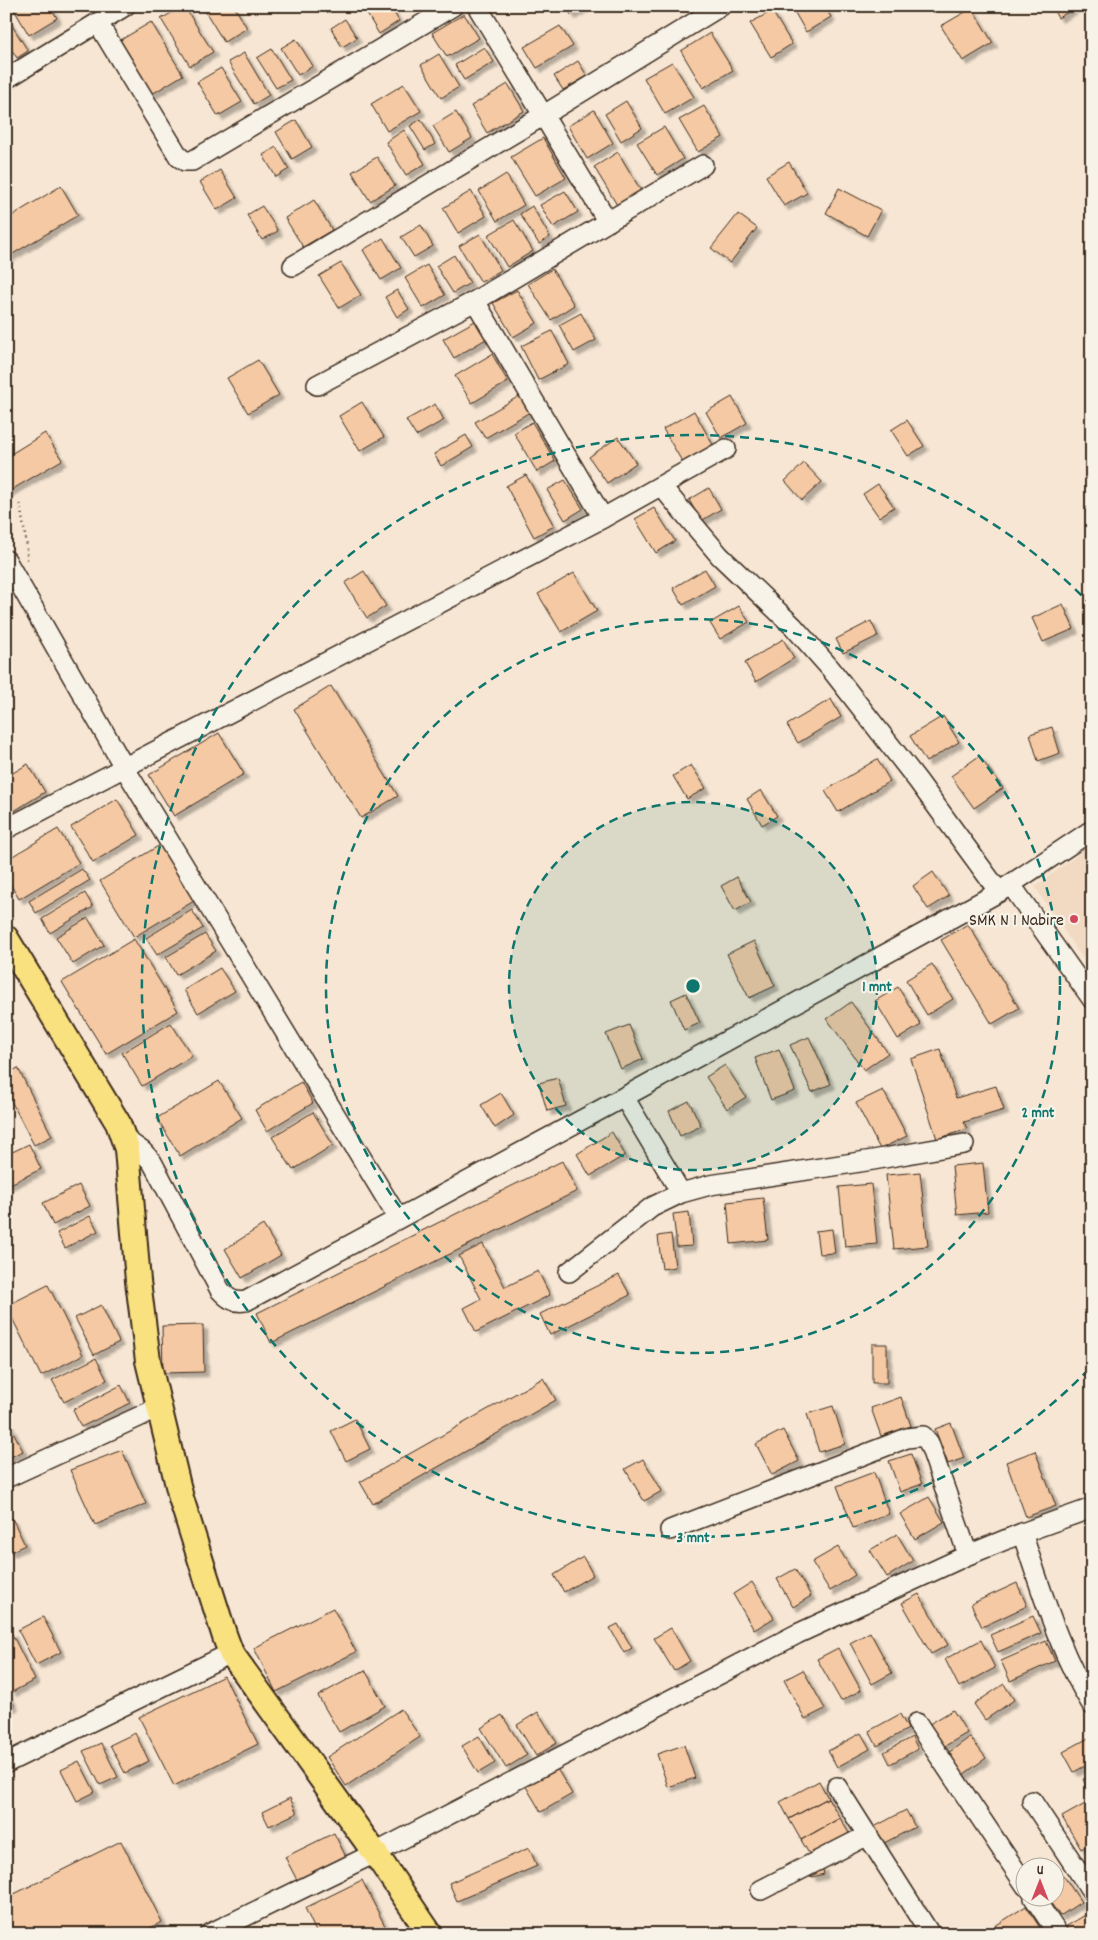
<svg xmlns="http://www.w3.org/2000/svg" width="1098" height="1940" viewBox="0 0 1098 1940" font-family="Dekko,sans-serif">
<defs>
<filter id="shadow"><feDropShadow dx="4.5" dy="4.5" stdDeviation="1" flood-color="#0004"/></filter>
</defs>
<rect width="100%" height="100%" fill="#f6e6d3"/>
<filter id="ink" filterUnits="userSpaceOnUse"><feTurbulence type="fractalNoise" baseFrequency=".02" numOctaves="2"/><feDisplacementMap in="SourceGraphic" scale="10" xChannelSelector="R" yChannelSelector="G"/><feConvolveMatrix kernelMatrix="1 2 1 2 8 2 1 2 1" color-interpolation-filters="sRGB"/></filter>
<g filter="url(#ink)">
<path fill="#f1d9c2" d="M 1092,844 L 1092,972 L 1035,887 Z"/>
<path fill="#f4c9a3" stroke="#3b2a1e" filter="url(#shadow)" d="M 12,6 L 50,6 L 57,18 L 29,35 Z
M 183,6 L 184,6 L 213,52 L 190,66 L 161,19 Z
M 202,6 L 234,6 L 247,28 L 224,42 Z
M 379,6 L 390,6 L 399,21 L 379,34 L 367,14 Z
M 566,6 L 585,6 L 571,15 Z
M 791,6 L 824,6 L 831,17 L 806,32 Z
M 1051,6 L 1078,6 L 1058,18 Z
M 972,8 L 993,43 L 963,61 L 941,26 Z
M 772,11 L 792,44 L 771,57 L 750,23 Z
M 464,14 L 479,38 L 447,57 L 432,33 Z
M 6,16 L 28,51 L 17,58 L 6,41 Z
M 345,19 L 357,38 L 342,47 L 331,28 Z
M 151,22 L 183,75 L 152,94 L 119,41 Z
M 560,26 L 573,46 L 537,68 L 524,47 Z
M 710,33 L 733,70 L 703,88 L 681,51 Z
M 296,39 L 313,66 L 298,75 L 281,48 Z
M 484,47 L 494,62 L 464,80 L 455,65 Z
M 272,49 L 291,80 L 276,88 L 257,58 Z
M 244,53 L 269,95 L 254,104 L 228,62 Z
M 439,54 L 459,87 L 441,98 L 421,65 Z
M 578,61 L 587,76 L 563,90 L 554,76 Z
M 672,62 L 694,97 L 665,114 L 644,78 Z
M 221,68 L 242,102 L 218,116 L 197,82 Z
M 404,84 L 421,111 L 387,131 L 371,104 Z
M 508,84 L 524,111 L 487,133 L 471,106 Z
M 626,101 L 642,128 L 621,141 L 605,114 Z
M 704,106 L 723,137 L 698,152 L 679,120 Z
M 594,110 L 613,143 L 587,159 L 568,126 Z
M 456,112 L 472,138 L 449,152 L 433,126 Z
M 421,119 L 435,144 L 425,150 L 410,126 Z
M 296,120 L 312,147 L 292,159 L 276,132 Z
M 664,127 L 683,159 L 657,175 L 637,143 Z
M 404,130 L 425,164 L 406,175 L 386,142 Z
M 543,138 L 566,178 L 535,196 L 511,157 Z
M 276,147 L 289,169 L 276,177 L 263,155 Z
M 618,152 L 641,191 L 617,205 L 594,167 Z
M 377,157 L 395,186 L 370,201 L 352,172 Z
M 789,162 L 807,193 L 784,206 L 766,176 Z
M 220,170 L 237,198 L 217,210 L 200,182 Z
M 506,174 L 524,205 L 497,221 L 479,191 Z
M 61,186 L 78,215 L 6,258 L 6,216 L 8,218 Z
M 839,188 L 881,210 L 867,236 L 826,213 Z
M 471,191 L 486,216 L 458,233 L 443,208 Z
M 565,191 L 578,212 L 553,227 L 540,205 Z
M 314,200 L 332,230 L 303,247 L 285,218 Z
M 262,206 L 278,231 L 262,240 L 247,215 Z
M 532,206 L 550,237 L 539,244 L 520,214 Z
M 738,214 L 757,228 L 730,263 L 711,248 Z
M 514,220 L 533,251 L 507,267 L 488,235 Z
M 421,225 L 433,246 L 414,257 L 401,237 Z
M 480,234 L 501,270 L 481,282 L 459,246 Z
M 383,238 L 401,268 L 381,280 L 363,250 Z
M 454,255 L 470,283 L 453,293 L 436,266 Z
M 341,263 L 361,295 L 339,308 L 319,276 Z
M 427,265 L 445,295 L 423,308 L 405,278 Z
M 552,269 L 574,305 L 551,320 L 528,284 Z
M 397,290 L 409,309 L 397,317 L 385,297 Z
M 517,290 L 537,323 L 513,337 L 493,303 Z
M 581,313 L 596,340 L 574,352 L 559,325 Z
M 475,321 L 486,339 L 454,358 L 443,339 Z
M 552,331 L 569,364 L 538,380 L 521,346 Z
M 492,354 L 508,382 L 472,403 L 455,376 Z
M 258,360 L 279,395 L 248,413 L 227,378 Z
M 521,395 L 530,412 L 485,438 L 475,422 Z
M 732,397 L 747,423 L 721,438 L 706,412 Z
M 362,402 L 384,437 L 360,451 L 339,416 Z
M 435,404 L 444,420 L 416,436 L 406,420 Z
M 694,411 L 713,445 L 683,463 L 663,429 Z
M 907,420 L 924,446 L 908,456 L 891,430 Z
M 532,422 L 555,461 L 537,472 L 514,433 Z
M 45,433 L 62,460 L 6,493 L 6,457 Z
M 466,435 L 473,447 L 441,466 L 434,454 Z
M 618,437 L 636,463 L 607,483 L 589,457 Z
M 804,463 L 822,482 L 802,500 L 785,481 Z
M 526,475 L 554,526 L 534,537 L 506,486 Z
M 565,480 L 583,509 L 565,520 L 547,490 Z
M 878,484 L 894,507 L 879,517 L 863,494 Z
M 709,488 L 721,509 L 701,521 L 689,500 Z
M 654,508 L 675,541 L 656,553 L 635,519 Z
M 705,569 L 715,586 L 683,605 L 673,588 Z
M 364,571 L 386,606 L 367,618 L 345,583 Z
M 574,573 L 597,611 L 561,632 L 538,594 Z
M 1063,604 L 1074,629 L 1043,642 L 1032,618 Z
M 739,606 L 749,622 L 720,639 L 710,623 Z
M 871,621 L 878,636 L 843,653 L 836,639 Z
M 783,639 L 794,658 L 756,682 L 745,663 Z
M 331,686 L 398,796 L 361,818 L 294,709 Z
M 831,699 L 841,717 L 798,743 L 787,725 Z
M 943,716 L 959,742 L 926,762 L 910,736 Z
M 1052,727 L 1060,753 L 1038,761 L 1030,734 Z
M 219,733 L 244,774 L 174,816 L 149,775 Z
M 979,756 L 1003,788 L 974,808 L 951,776 Z
M 877,759 L 890,781 L 838,812 L 825,791 Z
M 28,764 L 45,792 L 6,816 L 6,777 Z
M 691,765 L 706,788 L 687,799 L 673,776 Z
M 761,790 L 777,816 L 762,825 L 747,799 Z
M 117,799 L 139,835 L 93,862 L 71,827 Z
M 58,829 L 79,863 L 19,899 L 6,877 L 6,860 Z
M 160,845 L 194,901 L 134,937 L 100,881 Z
M 82,869 L 90,880 L 36,913 L 29,901 Z
M 933,872 L 949,896 L 928,909 L 913,886 Z
M 737,877 L 751,902 L 735,911 L 721,886 Z
M 85,893 L 93,907 L 50,933 L 42,919 Z
M 192,910 L 203,928 L 157,955 L 146,938 Z
M 88,918 L 104,945 L 73,964 L 56,937 Z
M 968,924 L 1019,1008 L 992,1024 L 941,940 Z
M 205,934 L 216,951 L 176,975 L 166,957 Z
M 134,939 L 178,1011 L 106,1054 L 62,982 Z
M 754,941 L 775,986 L 749,998 L 727,954 Z
M 932,964 L 953,999 L 927,1015 L 906,980 Z
M 220,968 L 235,991 L 198,1013 L 184,990 Z
M 898,987 L 921,1025 L 898,1039 L 875,1001 Z
M 686,993 L 700,1023 L 684,1030 L 671,1000 Z
M 851,1002 L 888,1053 L 864,1070 L 827,1019 Z
M 171,1023 L 192,1056 L 142,1086 L 122,1053 Z
M 629,1025 L 643,1059 L 621,1069 L 606,1034 Z
M 809,1037 L 831,1084 L 812,1092 L 790,1045 Z
M 779,1049 L 795,1091 L 771,1100 L 755,1058 Z
M 940,1049 L 956,1098 L 996,1086 L 1004,1110 L 964,1122 L 967,1129 L 937,1139 L 911,1059 Z
M 725,1065 L 746,1097 L 727,1109 L 706,1077 Z
M 18,1068 L 52,1136 L 34,1145 L 6,1091 L 6,1074 Z
M 558,1078 L 566,1106 L 547,1111 L 539,1083 Z
M 219,1081 L 242,1118 L 180,1156 L 157,1118 Z
M 301,1082 L 313,1103 L 267,1131 L 255,1110 Z
M 883,1090 L 907,1136 L 880,1149 L 856,1103 Z
M 501,1093 L 514,1115 L 495,1128 L 481,1105 Z
M 689,1101 L 701,1126 L 680,1136 L 669,1111 Z
M 313,1112 L 333,1145 L 293,1170 L 272,1137 Z
M 612,1132 L 625,1155 L 590,1176 L 577,1154 Z
M 29,1144 L 41,1169 L 6,1186 L 6,1155 Z
M 562,1161 L 577,1191 L 271,1343 L 257,1313 Z
M 983,1163 L 988,1212 L 957,1215 L 952,1166 Z
M 920,1172 L 928,1246 L 894,1249 L 886,1175 Z
M 871,1184 L 877,1244 L 845,1247 L 839,1187 Z
M 79,1185 L 90,1206 L 53,1225 L 43,1203 Z
M 763,1198 L 768,1240 L 731,1244 L 727,1202 Z
M 689,1212 L 692,1246 L 677,1247 L 673,1214 Z
M 90,1216 L 98,1231 L 65,1248 L 57,1233 Z
M 263,1225 L 281,1255 L 242,1278 L 225,1249 Z
M 832,1229 L 835,1253 L 819,1254 L 816,1231 Z
M 671,1234 L 675,1267 L 662,1269 L 658,1236 Z
M 483,1244 L 505,1287 L 538,1271 L 550,1295 L 476,1332 L 464,1308 L 481,1299 L 459,1256 Z
M 619,1275 L 630,1295 L 550,1335 L 540,1314 Z
M 48,1285 L 83,1355 L 41,1376 L 6,1306 Z
M 101,1305 L 119,1342 L 94,1355 L 75,1318 Z
M 203,1325 L 204,1372 L 163,1373 L 162,1326 Z
M 872,1344 L 887,1344 L 887,1383 L 872,1383 Z
M 96,1358 L 107,1380 L 64,1402 L 52,1380 Z
M 543,1378 L 556,1400 L 373,1504 L 360,1482 Z
M 121,1385 L 130,1403 L 81,1427 L 73,1410 Z
M 901,1397 L 911,1426 L 881,1436 L 871,1408 Z
M 833,1406 L 845,1444 L 819,1452 L 807,1414 Z
M 6,1418 L 23,1451 L 6,1459 Z
M 355,1419 L 370,1449 L 346,1461 L 331,1431 Z
M 951,1423 L 964,1458 L 948,1464 L 935,1429 Z
M 783,1430 L 799,1461 L 772,1475 L 756,1444 Z
M 122,1450 L 146,1504 L 95,1525 L 70,1470 Z
M 1035,1451 L 1056,1506 L 1026,1517 L 1006,1462 Z
M 911,1454 L 922,1484 L 900,1492 L 889,1461 Z
M 643,1459 L 662,1491 L 644,1501 L 625,1469 Z
M 1092,1462 L 1092,1480 L 1086,1463 Z
M 874,1472 L 889,1514 L 853,1528 L 837,1486 Z
M 929,1497 L 944,1522 L 915,1539 L 900,1514 Z
M 12,1518 L 25,1545 L 10,1552 L 6,1545 L 6,1521 Z
M 897,1534 L 913,1561 L 887,1577 L 870,1550 Z
M 838,1547 L 855,1575 L 830,1591 L 812,1562 Z
M 583,1557 L 593,1575 L 564,1592 L 554,1575 Z
M 795,1569 L 811,1596 L 793,1607 L 777,1579 Z
M 752,1582 L 774,1618 L 754,1630 L 733,1594 Z
M 1017,1583 L 1027,1606 L 982,1627 L 971,1604 Z
M 919,1594 L 948,1645 L 931,1654 L 902,1603 Z
M 333,1608 L 356,1652 L 276,1692 L 254,1648 Z
M 1033,1616 L 1041,1633 L 998,1652 L 990,1635 Z
M 43,1617 L 61,1652 L 36,1665 L 18,1630 Z
M 618,1624 L 632,1648 L 624,1653 L 610,1628 Z
M 671,1628 L 690,1661 L 674,1671 L 654,1638 Z
M 11,1632 L 35,1680 L 12,1692 L 6,1680 L 6,1634 Z
M 870,1632 L 892,1673 L 872,1684 L 850,1643 Z
M 981,1640 L 995,1668 L 959,1687 L 945,1659 Z
M 1046,1641 L 1055,1661 L 1010,1681 L 1001,1661 Z
M 838,1648 L 861,1690 L 841,1701 L 817,1659 Z
M 365,1670 L 385,1706 L 339,1732 L 318,1696 Z
M 803,1670 L 825,1709 L 805,1719 L 784,1680 Z
M 224,1676 L 258,1744 L 174,1786 L 139,1717 Z
M 1004,1684 L 1014,1700 L 985,1720 L 974,1704 Z
M 6,1690 L 14,1705 L 6,1709 Z
M 401,1709 L 420,1737 L 346,1786 L 327,1757 Z
M 953,1710 L 967,1733 L 940,1749 L 926,1726 Z
M 538,1712 L 557,1743 L 536,1756 L 517,1725 Z
M 900,1714 L 908,1729 L 877,1746 L 869,1731 Z
M 502,1715 L 527,1755 L 506,1768 L 481,1728 Z
M 135,1733 L 149,1761 L 125,1773 L 110,1745 Z
M 861,1733 L 870,1749 L 837,1767 L 828,1751 Z
M 479,1736 L 495,1763 L 478,1773 L 462,1746 Z
M 1092,1736 L 1092,1762 L 1074,1772 L 1063,1752 Z
M 912,1737 L 918,1749 L 890,1764 L 884,1752 Z
M 970,1737 L 986,1758 L 960,1777 L 944,1756 Z
M 101,1743 L 118,1777 L 100,1785 L 83,1751 Z
M 684,1745 L 695,1778 L 668,1787 L 657,1754 Z
M 79,1761 L 95,1792 L 77,1801 L 61,1770 Z
M 556,1767 L 572,1794 L 541,1812 L 525,1785 Z
M 1092,1775 L 1092,1801 L 1083,1779 Z
M 819,1781 L 828,1798 L 789,1819 L 780,1802 Z
M 290,1798 L 297,1813 L 269,1826 L 262,1812 Z
M 828,1798 L 840,1818 L 801,1840 L 789,1819 Z
M 1085,1804 L 1092,1816 L 1092,1843 L 1081,1849 L 1062,1817 Z
M 906,1810 L 915,1827 L 882,1844 L 874,1827 Z
M 840,1818 L 850,1835 L 811,1857 L 801,1840 Z
M 334,1833 L 346,1857 L 298,1882 L 285,1857 Z
M 121,1841 L 162,1922 L 138,1934 L 6,1934 L 6,1898 Z
M 529,1848 L 537,1866 L 457,1901 L 449,1883 Z
M 822,1866 L 824,1874 L 812,1877 L 810,1870 Z
M 1063,1875 L 1081,1902 L 1060,1916 L 1047,1898 L 1056,1898 L 1056,1880 Z
M 362,1880 L 385,1926 L 370,1934 L 317,1934 L 305,1908 Z
M 1026,1906 L 1042,1931 L 1037,1934 L 1000,1934 L 995,1926 Z
M 1092,1911 L 1092,1934 L 1069,1934 L 1065,1927 Z
M 978,1929 L 981,1934 L 970,1934 Z"/>
<g fill="none" stroke-linecap="round" stroke-linejoin="round">
<defs>
<path id="minor" d="M 477,6 L 608,222
M 98,23 L 179,157 L 185,161 L 192,161 L 453,6
M 6,79 L 125,6
M 293,266 L 544,115 L 721,6
M 475,301 L 603,518
M 317,385 L 475,301 L 703,165
M 662,487 L 720,556 L 793,626 L 830,668 L 918,781 L 999,892
M 6,560 L 124,767 L 398,1218
M 6,829 L 603,518 L 726,449
M 1011,885 L 1092,999
M 624,1097 L 681,1193
M 125,1139 L 142,1151 L 152,1162 L 220,1290 C 228,1299 234,1303 246,1301 L 624,1097 L 999,892 L 1092,830
M 569,1272 L 652,1207 L 681,1193 L 710,1185 L 873,1160 L 964,1144
M 6,1478 L 158,1408
M 670,1530 L 907,1438 L 923,1436 L 929,1443 L 968,1555
M 1022,1533 L 1092,1508
M 917,1723 L 1026,1886
M 6,1763 L 231,1653
M 837,1787 L 930,1934
M 1032,1801 L 1092,1892
M 761,1890 L 868,1835
M 1034,1898 L 1058,1934
M 209,1934 L 375,1853 L 797,1634 L 968,1555 L 1022,1533 C 1042,1591 1059,1652 1092,1705"/>
<path id="major" d="M 6,938 L 118,1123 L 127,1149 L 138,1281 L 148,1361 L 181,1498 L 225,1637 L 231,1653 L 375,1853 L 430,1934"/>
</defs>
<use href="#minor" stroke="#3b2a1e" stroke-width="22"/>
<use href="#major" stroke="#3b2a1e" stroke-width="28"/>
<path stroke="#3b2a1e" stroke-width="2.5" stroke-dasharray="1 4" stroke-linecap="butt" d="M 20,504 L 27,547 L 27,561"/>
<use href="#minor" stroke="#f7f3e8" stroke-width="19"/>
<use href="#major" stroke="#fae180" stroke-width="24"/>
</g>
</g>
<circle cx="693" cy="986" r="184" fill="#0f766e" fill-opacity=".12"/>
<g fill="none" stroke="#0f766e" stroke-width="2.5" stroke-dasharray="9 6">
<circle cx="693" cy="986" r="184"/>
<circle cx="693" cy="986" r="367"/>
<path d="M1089 1369A551 551 0 1 1 1089 603"/>
</g>
<circle fill="#d1495b" stroke="#f7f3e8" stroke-width="2" cx="1074" cy="919" r="5"/>
<g text-anchor="middle" stroke-width="4.5" stroke-linejoin="round" paint-order="stroke">
<g font-size="18" fill="#3b2a1e" stroke="#f7f3e8" text-anchor="end">
<text x="1064" y="925">SMK N 1 Nabire</text>
</g>
</g>
<circle cx="693" cy="986" r="8" fill="#0f766e" stroke="#f7f3e8" stroke-width="2.5"/>
<g font-size="15" text-anchor="middle" font-weight="bold" fill="#0f766e" stroke="#f7f3e8" stroke-width="4.5" stroke-linejoin="round" paint-order="stroke">
<text x="877" y="991">1 mnt</text>
<text x="1038" y="1117">2 mnt</text>
<text x="693" y="1542">3 mnt</text>
</g>
<rect width="1098" height="1940" fill="none" stroke="#f7f3e8" stroke-width="25"/>
<rect x="12" y="12" width="1073" height="1915" fill="none" stroke="#3b2a1e" stroke-width="2" filter="url(#ink)"/>
<g transform="translate(1040 1882)"><circle r="24" fill="#f7f3e8" stroke="#aca397"/>
<path d="M0-4L9 19L0 12L-9 19Z" fill="#d1495b"/>
<text y="-8" font-size="14" font-weight="bold" text-anchor="middle" fill="#3b2a1e">U</text>
</g>
</svg>
